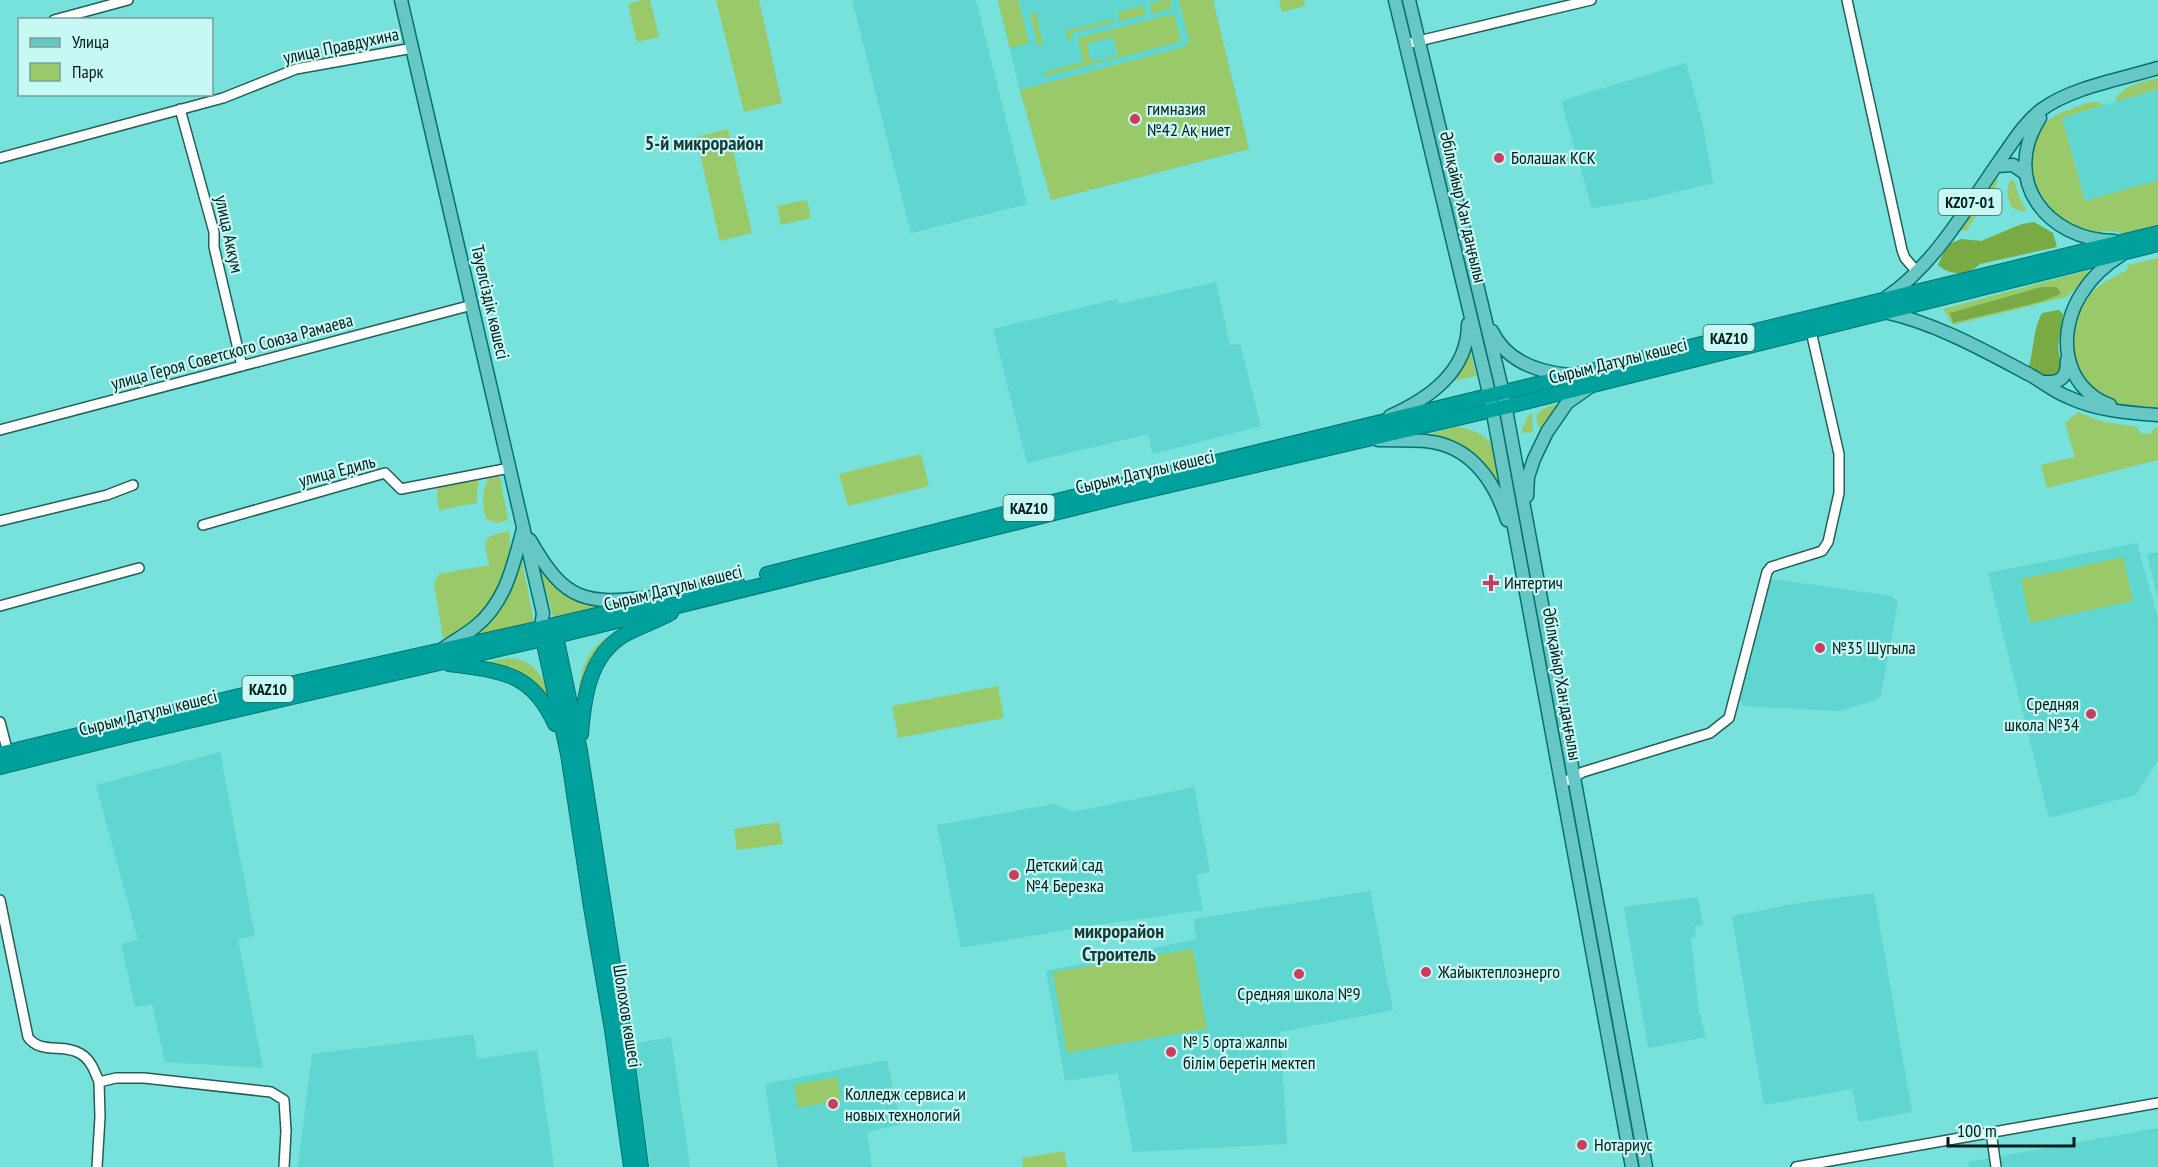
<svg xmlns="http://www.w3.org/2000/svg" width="2158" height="1167" viewBox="0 0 2158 1167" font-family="'PT Sans Narrow',sans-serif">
<rect width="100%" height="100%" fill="#77e1db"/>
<path fill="#5fd6d0" d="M 852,0 L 976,0 L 1027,204 L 911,233 Z
M 998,0 L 1213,0 L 1249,149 L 1051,200 L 1019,87 Z
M 1686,63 L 1703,125 L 1713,183 L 1643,200 L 1592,208 L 1561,101 Z
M 2158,89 L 2158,180 L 2085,202 L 2062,118 Z
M 1216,282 L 1230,345 L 1240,344 L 1261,426 L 1153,454 L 1148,434 L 1027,463 L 993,329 L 1117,299 L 1119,304 Z
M 2137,543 L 2158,619 L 2158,760 L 2136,795 L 2049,818 L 1988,573 Z
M 2158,552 L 2158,598 L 2147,554 Z
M 1772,579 L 1892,596 L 1898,602 L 1881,695 L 1876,700 L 1839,711 L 1744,706 L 1739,700 L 1767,583 Z
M 220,752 L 255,936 L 238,939 L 263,1068 L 165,1062 L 152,1004 L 135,1007 L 121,944 L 138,940 L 96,785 Z
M 1194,787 L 1210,872 L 1196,875 L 1203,910 L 1089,926 L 961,948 L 937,825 L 1054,804 L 1073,812 Z
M 1370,891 L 1393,1010 L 1280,1032 L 1287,1144 L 1133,1152 L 1118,1073 L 1065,1081 L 1046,971 L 1196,939 L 1194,919 Z
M 1874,893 L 1912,1112 L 1859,1122 L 1852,1089 L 1764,1105 L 1732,916 L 1799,903 Z
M 1698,897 L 1703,925 L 1695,926 L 1696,937 L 1691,938 L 1699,1012 L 1706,1037 L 1648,1048 L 1624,907 Z
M 474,1034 L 477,1059 L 537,1050 L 554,1167 L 298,1167 L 312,1054 Z
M 671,1037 L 690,1167 L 650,1167 L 633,1044 Z
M 887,1060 L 901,1124 L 867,1132 L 872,1167 L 778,1167 L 765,1084 Z
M 2158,1128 L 2158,1167 L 1969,1167 L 1968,1162 Z"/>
<path fill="#9ac969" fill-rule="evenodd" d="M 642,0 L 650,0 L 659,37 L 637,42 L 628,4 Z
M 716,0 L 759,0 L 782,103 L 744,112 Z
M 998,0 L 1018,0 L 1029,43 L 1010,48 Z
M 1162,0 L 1170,0 L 1172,8 L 1152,14 L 1150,4 Z
M 1179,0 L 1213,0 L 1249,149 L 1051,200 L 1020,90 L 1185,47 L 1189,41 Z
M 1279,0 L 1304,0 L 1305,6 L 1282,12 Z
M 1143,6 L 1145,15 L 1120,21 L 1118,12 Z
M 1036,13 L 1043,45 L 1038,46 L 1030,14 Z
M 1174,14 L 1180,38 L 1179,42 L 1106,61 L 1105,59 L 1118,55 L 1113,37 L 1087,44 L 1091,62 L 1102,59 L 1102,62 L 1046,76 L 1044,72 L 1083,62 L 1078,38 Z
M 1113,19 L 1114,22 L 1071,33 L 1072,40 L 1068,41 L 1066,31 Z
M 2158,78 L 2158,89 L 2115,102 C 2120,85 2143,82 2158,78 Z
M 2090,102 L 2098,102 L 2104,105 L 2062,118 L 2085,201 L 2158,180 L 2158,225 L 2122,234 C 2114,228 2100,233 2090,231 C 2082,230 2075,227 2069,223 C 2036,205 2018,154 2045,124 C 2056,112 2075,108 2090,102 Z
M 728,129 L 752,233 L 720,241 L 696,137 Z
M 1993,177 L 1997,177 L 1998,182 L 1967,230 L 1962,231 L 1960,229 Z
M 2010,180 L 2014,180 L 2019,196 L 2026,210 L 2024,212 L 2012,208 C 2007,198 2006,191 2010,180 Z
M 807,200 L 811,218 L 781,225 L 777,206 Z
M 2158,258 L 2158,409 C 2137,408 2108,406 2092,390 C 2089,387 2087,382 2084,378 C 2070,354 2068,324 2085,300 C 2094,286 2112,278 2127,270 L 2128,265 Z
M 2086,271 L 2090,272 L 2090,276 L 2066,297 L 1953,325 L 1943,309 ZM 2041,287 L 2061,294 L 2040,302 L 1954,323 L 1950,314 Z
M 1470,347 L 1476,376 L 1452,381 L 1464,365 Z
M 1564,402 L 1544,430 L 1541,430 C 1527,410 1550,406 1564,402 Z
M 1532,412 L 1533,432 L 1521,433 L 1526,419 Z
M 2078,412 L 2100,421 L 2137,427 L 2140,433 L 2151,434 L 2154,428 L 2158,427 L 2158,460 L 2047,488 L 2041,465 L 2075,457 L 2065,423 Z
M 1455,427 C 1471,428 1486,434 1494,448 L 1505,503 L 1491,476 L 1419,437 Z
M 921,454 L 929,486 L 848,506 L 839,474 Z
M 496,474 L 500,478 L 508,520 L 497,523 L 486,519 C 482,504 481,488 491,475 Z
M 480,477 L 477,490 L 477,503 L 439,510 L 437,496 L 438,487 Z
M 509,531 C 515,577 489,625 443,638 L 434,583 L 439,574 L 489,565 C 484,539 480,537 509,531 Z
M 520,550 L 534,623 L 457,642 L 477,631 Z
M 2123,557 L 2133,601 L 2030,623 L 2021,579 Z
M 537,558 L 543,569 L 611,605 L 554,620 Z
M 617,632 L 616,637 L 579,710 C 577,676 584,646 617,632 Z
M 508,658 C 541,659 548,688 554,715 L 549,704 L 476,664 Z
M 998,686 L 1004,718 L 898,738 L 892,706 Z
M 779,822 L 783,844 L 737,850 L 734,829 Z
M 1193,949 L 1207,1029 L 1067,1053 L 1053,972 Z
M 837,1077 L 841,1100 L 798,1108 L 794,1085 Z
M 1064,1151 L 1067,1167 L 1023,1167 L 1022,1158 Z"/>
<path fill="#7aaa44" d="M 2034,222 L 2053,233 L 2057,247 L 1980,264 C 1968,276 1950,276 1938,265 L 1947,245 L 1961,239 L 1981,241 L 2022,224 Z
M 2041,287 L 2057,287 L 2061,294 L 2040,302 L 1953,323 L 1950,313 Z
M 2059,310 L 2063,314 L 2058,347 L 2062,371 L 2057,377 C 2045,378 2036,376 2029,366 C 2034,348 2033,329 2042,313 Z"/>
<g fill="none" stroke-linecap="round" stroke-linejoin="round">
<defs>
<path id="minor" d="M 1847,0 L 1902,250 L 1905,258 L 1917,272
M 54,20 L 128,0
M 1406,44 L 1591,0
M 180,109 L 214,232 L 214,247 L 242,366
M 0,158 L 223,98 L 296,69 L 413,48
M 0,430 L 472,305
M 0,521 L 107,495 L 133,485
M 203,525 L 385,473 L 401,489 L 510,468
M 0,606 L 139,568
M 0,722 L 9,757
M 1561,784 L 1583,772 L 1710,733 L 1729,718 L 1767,572 L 1771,567 L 1822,551 L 1828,542 L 1839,493 L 1839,454 L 1810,327
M 0,900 L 28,1037 C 40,1055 65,1043 81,1054 C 91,1060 95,1072 99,1082
M 1991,1132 L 1996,1167
M 97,1167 L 100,1117 L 99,1082 L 116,1078 L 144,1078 L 271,1092 L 284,1100 L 286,1131 L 284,1167
M 1796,1167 L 2158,1103"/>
<path id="major" d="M 401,0 L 543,613 L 541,628
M 1395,0 L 1490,397 L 1632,1167
M 1409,0 L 1503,393 L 1646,1167
M 2040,118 C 2000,180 2047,240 2114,241
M 1996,166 L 2013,165 L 2026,174
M 1887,297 C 1935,264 1967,207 2000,160 C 2013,142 2024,123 2041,110 C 2072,87 2122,79 2158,68
M 1884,312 C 1936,323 1985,351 2032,376 C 2044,383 2055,392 2068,397 C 2095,410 2128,413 2158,415
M 1492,331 C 1506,361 1538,372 1569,375
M 2044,382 C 2061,383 2067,378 2067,360
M 2110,405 C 2061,387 2056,329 2084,290 C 2093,276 2107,264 2121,255
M 1390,416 C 1430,398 1468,371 1468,324
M 1378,440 C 1394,440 1410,440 1425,441 C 1470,445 1494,480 1507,520
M 1527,496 L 1528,477 L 1534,459 L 1547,432 L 1567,403 L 1591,386
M 530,540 C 565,602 585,605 653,597
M 440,651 C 451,642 464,636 475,627 C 506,602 513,566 523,529"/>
<path id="highway" d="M 767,574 L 1032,507 L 2158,233
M 554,627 L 580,751 L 623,1028 L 641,1167
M 541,630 L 568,754 L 591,907 L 612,1030 L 631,1167
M 449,664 C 501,671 532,672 555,724
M 581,734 C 584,697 589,656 624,635 C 639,627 656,621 671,613
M 0,754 L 272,688 L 541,628 L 737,582
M 0,767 L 128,735 L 556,636 L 1123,496 L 1505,407 L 2158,244"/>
</defs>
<use href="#minor" stroke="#245d5a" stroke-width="12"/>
<use href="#major" stroke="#00736f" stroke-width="15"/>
<use href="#highway" stroke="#00736f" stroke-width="16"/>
<use href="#minor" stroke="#fff" stroke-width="9"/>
<use href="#major" stroke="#66c7c4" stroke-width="12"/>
<use href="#highway" stroke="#00a19c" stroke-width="14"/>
</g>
<g fill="#cc3c5f" stroke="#c7f8f4" stroke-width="2">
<circle cx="1135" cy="119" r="6"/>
<circle cx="1499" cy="158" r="6"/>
<path d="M1488 574h6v6h6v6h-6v6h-6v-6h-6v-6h6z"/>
<circle cx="1820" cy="648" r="6"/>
<circle cx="2091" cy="714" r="6"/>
<circle cx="1014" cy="875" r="6"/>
<circle cx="1426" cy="972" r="6"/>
<circle cx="1299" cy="974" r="6"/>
<circle cx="1171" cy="1052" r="6"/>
<circle cx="833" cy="1104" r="6"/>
<circle cx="1582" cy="1145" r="6"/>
</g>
<g text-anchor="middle" stroke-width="4.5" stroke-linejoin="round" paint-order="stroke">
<g fill="#c7f8f4" stroke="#3c5f5c" stroke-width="1.5">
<rect x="1938.5" y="189" width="63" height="26" rx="4.5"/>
<rect x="1703.5" y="325" width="51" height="26" rx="4.5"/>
<rect x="1003.5" y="495" width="51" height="26" rx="4.5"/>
<rect x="242.5" y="676" width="51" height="26" rx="4.5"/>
</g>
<g font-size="16" font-weight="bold" fill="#001d1b">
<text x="1970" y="208">KZ07-01</text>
<text x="1729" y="344">KAZ10</text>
<text x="1029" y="514">KAZ10</text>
<text x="268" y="695">KAZ10</text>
</g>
<g font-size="18" fill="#001d1b" stroke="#c7f8f4">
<text transform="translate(341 46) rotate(-12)" y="6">улица Правдухина</text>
<text transform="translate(1463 207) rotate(77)" y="6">Әбілқайыр Хан даңғылы</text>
<text transform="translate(229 234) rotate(78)" y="6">улица Аккум</text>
<text transform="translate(490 302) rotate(77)" y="6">Тәуелсіздік көшесі</text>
<text transform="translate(232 352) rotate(-15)" y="6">улица Героя Советского Союза Рамаева</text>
<text transform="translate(1618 361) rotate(-14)" y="6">Сырым Датұлы көшесі</text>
<text transform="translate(337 471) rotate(-15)" y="6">улица Едиль</text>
<text transform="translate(1145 472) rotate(-13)" y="6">Сырым Датұлы көшесі</text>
<text transform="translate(673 588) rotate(-14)" y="6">Сырым Датұлы көшесі</text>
<text transform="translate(1562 684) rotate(80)" y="6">Әбілқайыр Хан даңғылы</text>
<text transform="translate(148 713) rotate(-14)" y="6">Сырым Датұлы көшесі</text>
<text transform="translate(627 1016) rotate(81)" y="6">Шолохов көшесі</text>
</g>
<g font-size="18" fill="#001d1b" stroke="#c7f8f4" text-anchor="start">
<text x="1147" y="115">гимназия<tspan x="1147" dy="21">№42 Ақ ниет</tspan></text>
<text x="1511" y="164">Болашак КСК</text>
<text x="1504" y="589">Интертич</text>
<text x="1832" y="654">№35 Шугыла</text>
<text x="2079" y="710" text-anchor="end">Средняя<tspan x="2079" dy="21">школа №34</tspan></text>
<text x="1026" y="871">Детский сад<tspan x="1026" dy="21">№4 Березка</tspan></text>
<text x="1438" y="978">Жайыктеплоэнерго</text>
<text x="1299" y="1000" text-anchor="middle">Средняя школа №9</text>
<text x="1183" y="1048">№ 5 орта жалпы<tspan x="1183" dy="21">білім беретін мектеп</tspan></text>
<text x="845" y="1100">Колледж сервиса и<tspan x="845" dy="21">новых технологий</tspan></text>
<text x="1594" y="1151">Нотариус</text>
</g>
<g font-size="20" font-weight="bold" fill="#173937" stroke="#c7f8f4">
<text x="704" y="150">5-й микрорайон</text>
<text x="1119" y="938">микрорайон<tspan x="1119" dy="23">Строитель</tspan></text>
</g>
</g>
<rect x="18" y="18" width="195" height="78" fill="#c7f8f4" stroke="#77a09d" stroke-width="1.5"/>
<rect x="30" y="38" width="30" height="9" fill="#66c7c4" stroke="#77a09d" stroke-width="1.5"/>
<text x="72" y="48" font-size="18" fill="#001d1b">Улица</text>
<rect x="30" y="63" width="30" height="18" fill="#9ac969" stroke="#77a09d" stroke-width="1.5"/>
<text x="72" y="78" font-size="18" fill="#001d1b">Парк</text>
<path d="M1948 1137v9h126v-9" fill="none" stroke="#001d1b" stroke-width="3"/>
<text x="1957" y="1137" font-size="18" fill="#001d1b" stroke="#c7f8f4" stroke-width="4.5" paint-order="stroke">100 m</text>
</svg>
